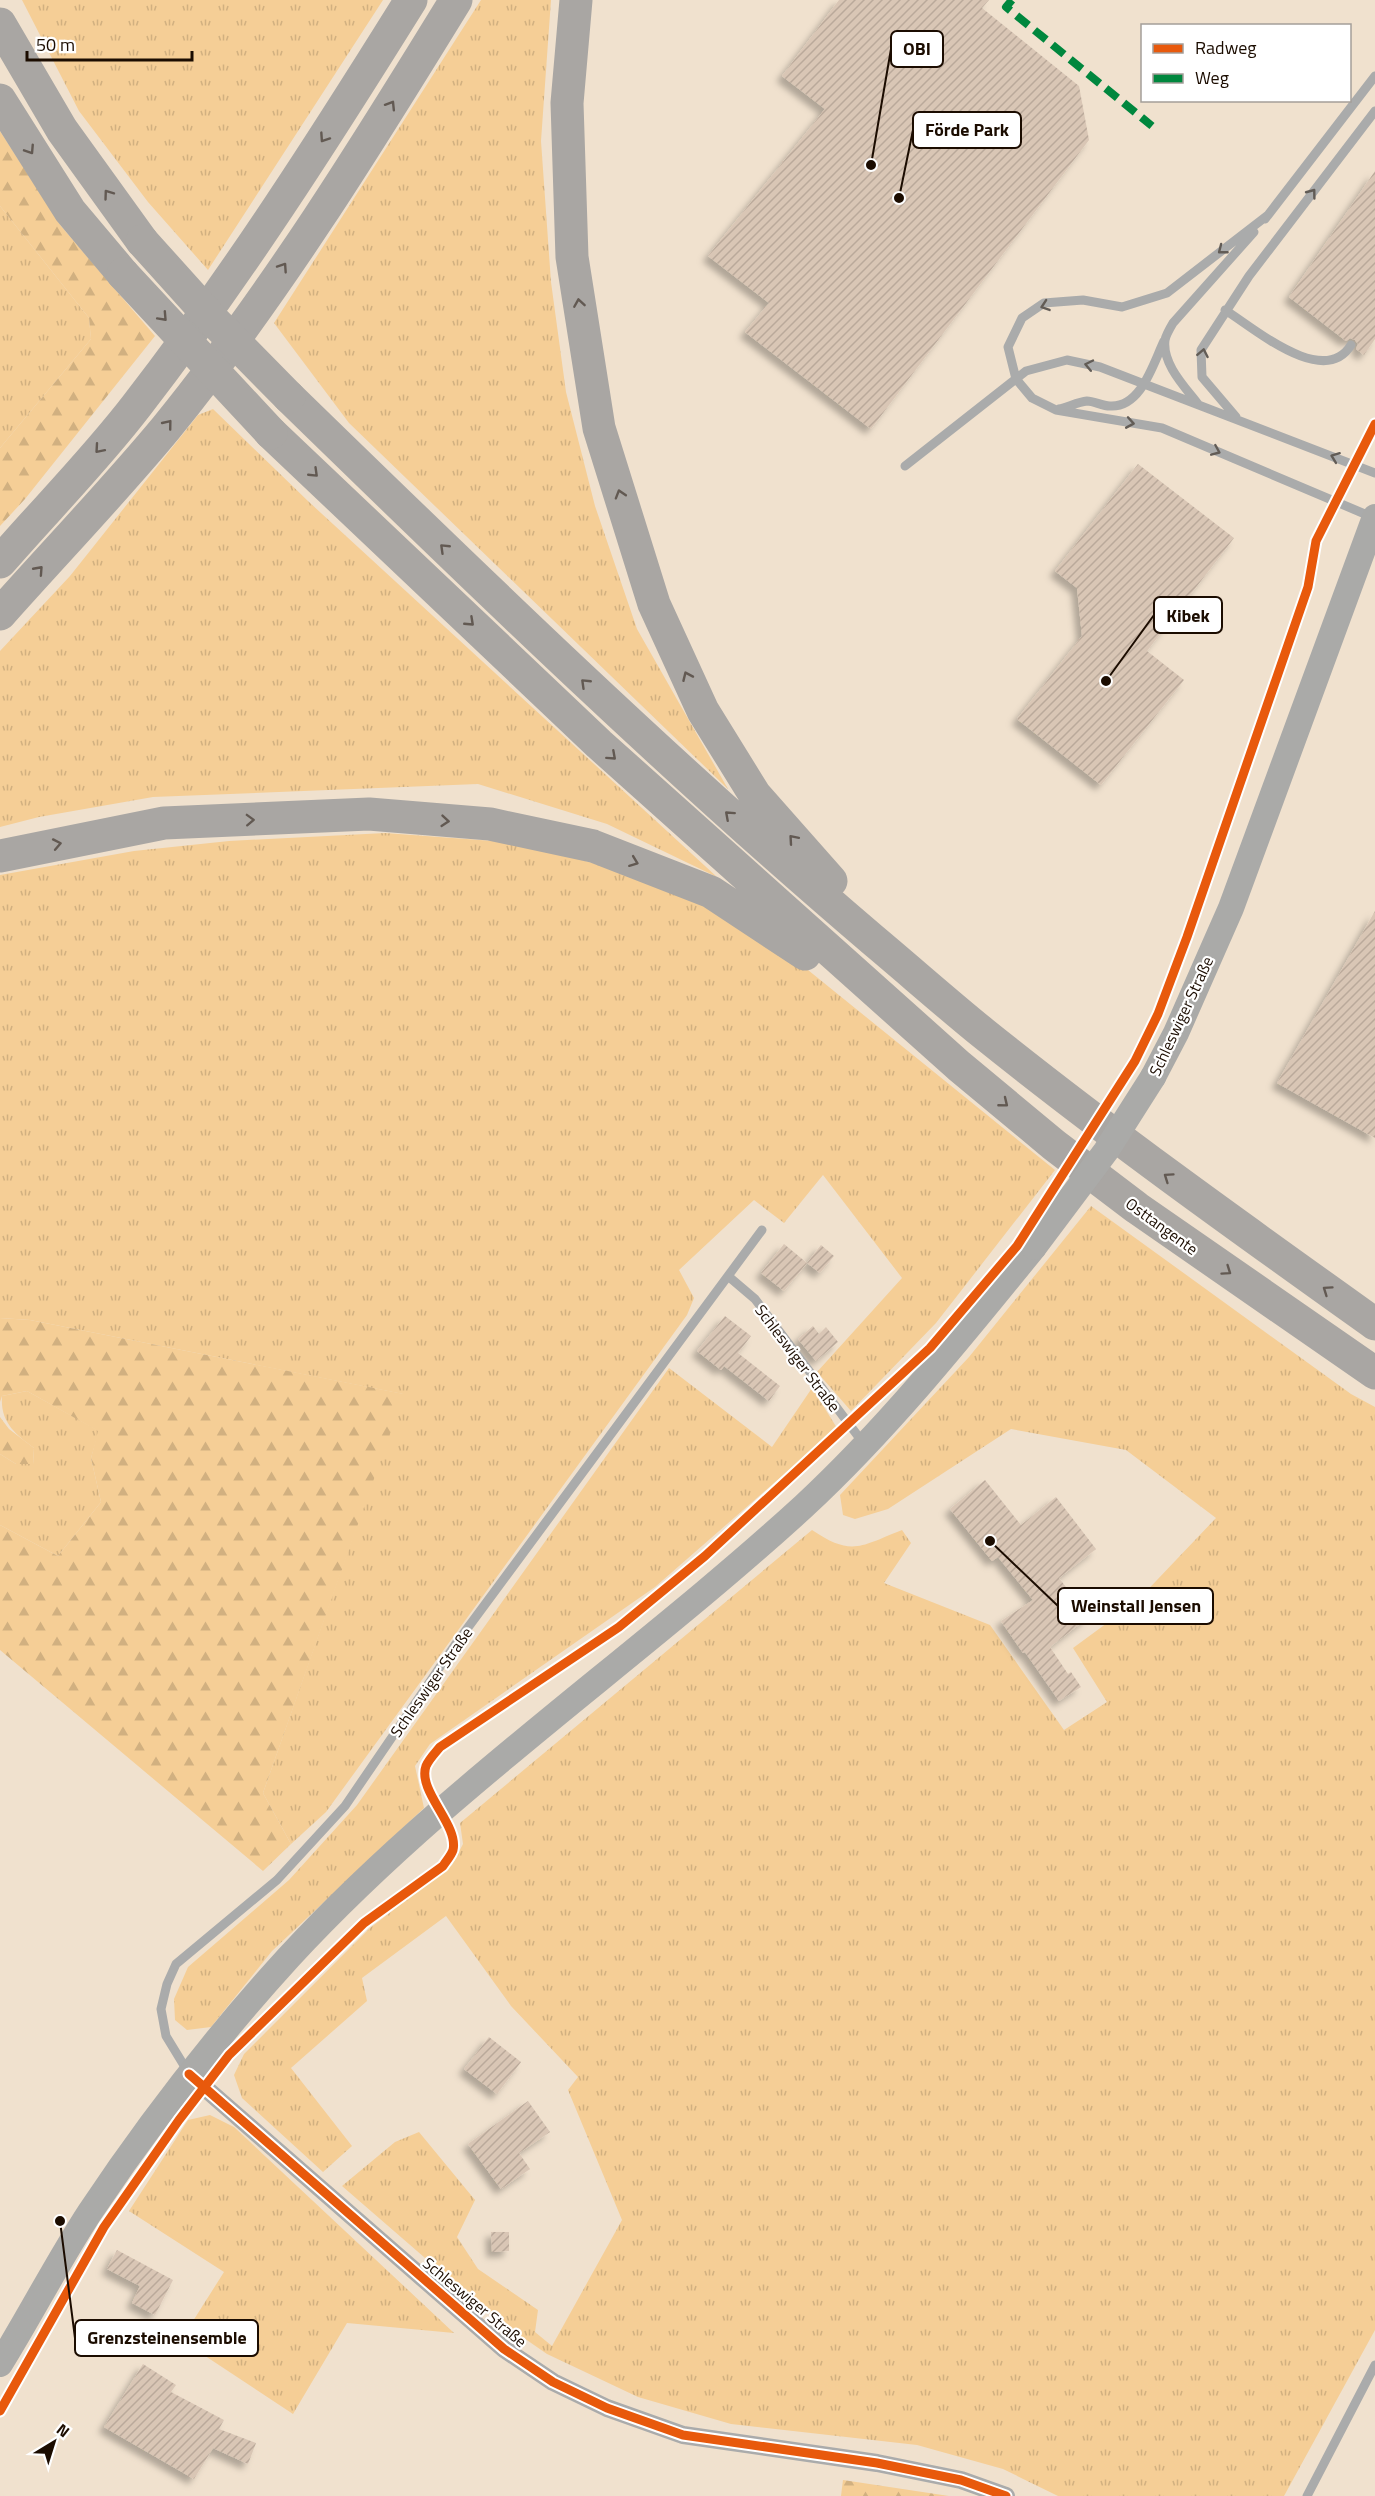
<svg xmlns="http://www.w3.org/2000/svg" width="1375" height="2496" viewBox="0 0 1375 2496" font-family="'Titillium Web',sans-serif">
<defs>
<pattern id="grass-tufts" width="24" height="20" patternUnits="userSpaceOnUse" patternTransform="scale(1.5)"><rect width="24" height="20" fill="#f5ce96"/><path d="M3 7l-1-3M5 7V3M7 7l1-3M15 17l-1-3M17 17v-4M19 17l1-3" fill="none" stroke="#d1b080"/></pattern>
<pattern id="forest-firs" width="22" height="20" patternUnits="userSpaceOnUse" patternTransform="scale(1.5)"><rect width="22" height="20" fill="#f5ce96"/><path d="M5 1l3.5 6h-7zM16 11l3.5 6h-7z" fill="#d1b080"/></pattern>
<pattern id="building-hatch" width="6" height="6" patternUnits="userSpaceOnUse" patternTransform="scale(1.5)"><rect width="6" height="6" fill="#d9c6b5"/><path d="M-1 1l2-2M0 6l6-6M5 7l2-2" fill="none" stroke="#baa99a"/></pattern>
<filter id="shadow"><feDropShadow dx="-5.5" dy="5.5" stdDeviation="3" flood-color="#0004"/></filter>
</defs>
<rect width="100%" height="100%" fill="#f0e1ce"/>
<path fill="url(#grass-tufts)" d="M 22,0 L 383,0 L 208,270 L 148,202 L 79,111 Z
M 481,0 L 551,0 L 541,141 L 551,282 L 566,392 L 595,506 L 637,629 L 728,789 L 349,423 L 274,323 Z
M 0,206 L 89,318 L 91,339 L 0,448 Z
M 213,409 L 309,502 L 717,877 L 607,824 L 478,784 L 153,797 L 39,817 L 0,827 L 0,651 L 70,576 L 198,415 Z
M 385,833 L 520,843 L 633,874 L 706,905 L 808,970 L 1055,1170 L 936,1323 L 851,1411 L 817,1372 L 902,1278 L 823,1175 L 784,1223 L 754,1200 L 679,1270 L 694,1298 L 687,1315 L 326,1812 L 291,1844 L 263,1793 L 403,1394 L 30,1320 L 0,1318 L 0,875 L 134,851 L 229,841 Z
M 1091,1206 L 1351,1394 L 1375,1407 L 1375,2330 L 1284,2496 L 1058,2496 L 1003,2469 L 917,2445 L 731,2424 L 638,2397 L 547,2354 L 492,2316 L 342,2186 L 395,2142 L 419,2132 L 475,2200 L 457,2237 L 478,2269 L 538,2310 L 535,2332 L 552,2346 L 622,2220 L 568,2090 L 578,2077 L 511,2006 L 446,1916 L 362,1978 L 367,2001 L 291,2068 L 352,2146 L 323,2172 L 242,2098 L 234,2075 L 244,2054 L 370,1928 L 452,1865 L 463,1844 L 460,1823 L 812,1530 C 852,1557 861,1546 902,1530 L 911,1543 L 884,1583 L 990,1625 L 1064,1730 L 1107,1702 L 1073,1648 L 1137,1601 L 1216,1518 L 1126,1450 L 1011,1429 L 888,1509 L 855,1519 L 843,1515 L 840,1495 L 969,1357 Z
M 669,1368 L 772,1447 L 812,1388 L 837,1428 L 655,1587 L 430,1744 L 415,1766 L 424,1808 L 272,1951 L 211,2027 L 187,2030 L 175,2020 L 174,1999 L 188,1967 L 289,1880 L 357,1805 Z
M 27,1391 L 99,1431 L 91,1458 L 101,1502 L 58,1556 L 0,1525 L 0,1454 L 16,1464 L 33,1464 L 34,1448 C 15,1434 0,1422 2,1396 Z
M 210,2115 L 234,2127 L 454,2333 L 347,2323 L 293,2414 L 181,2340 L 224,2272 L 129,2211 L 188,2120 Z"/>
<path fill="url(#forest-firs)" d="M 0,131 L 61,226 L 155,336 L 25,499 L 0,526 L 0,448 L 91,339 L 89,318 L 0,206 Z
M 0,1318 L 30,1320 L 404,1394 L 263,1793 L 291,1844 L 263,1871 L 0,1650 L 0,1525 L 58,1556 L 101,1502 L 91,1458 L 98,1431 L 27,1391 L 2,1396 L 0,1402 Z
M 0,1417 L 9,1429 L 34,1448 L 33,1464 L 16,1464 L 0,1454 Z
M 843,2480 L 949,2496 L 841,2496 Z"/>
<path fill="url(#building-hatch)" filter="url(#shadow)" d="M 839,0 L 989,0 L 982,8 L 1079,86 L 1089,140 L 871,429 L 745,332 L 769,303 L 708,256 L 825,109 L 782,76 Z
M 1375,171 L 1375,339 L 1364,355 L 1356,349 L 1358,344 L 1355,340 L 1350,338 L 1346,341 L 1289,297 Z
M 1138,464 L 1234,538 L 1147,651 L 1184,680 L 1101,785 L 1017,719 L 1082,636 L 1077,588 L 1055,571 Z
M 1375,911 L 1375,1138 L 1277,1083 Z
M 784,1244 L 807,1263 L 784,1291 L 761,1273 Z
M 821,1245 L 834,1256 L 820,1273 L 807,1263 Z
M 725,1316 L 751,1336 L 738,1353 L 780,1386 L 769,1401 L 724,1366 L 721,1370 L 697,1351 Z
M 813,1326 L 819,1334 L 826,1327 L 838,1342 L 816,1361 L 798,1339 Z
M 985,1480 L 1021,1525 L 1056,1497 L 1096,1549 L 1059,1578 L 1089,1617 L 1050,1647 L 1068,1674 L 1071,1672 L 1081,1687 L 1059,1701 L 1025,1652 L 1023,1653 L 1001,1621 L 1033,1600 L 998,1557 L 992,1561 L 950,1509 Z
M 489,2037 L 521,2062 L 497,2094 L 464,2069 Z
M 528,2101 L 550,2132 L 519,2153 L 530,2169 L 501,2189 L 468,2144 Z
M 491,2232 L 509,2232 L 509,2251 L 492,2252 Z
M 117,2250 L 173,2280 L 155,2315 L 132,2303 L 140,2286 L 107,2269 Z
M 143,2364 L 176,2385 L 171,2392 L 224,2420 L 219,2429 L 256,2443 L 248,2464 L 213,2448 L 194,2479 L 104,2427 Z"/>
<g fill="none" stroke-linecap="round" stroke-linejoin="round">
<path stroke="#aaabab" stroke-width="9" d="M 1268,215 L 1167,293 L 1122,307 L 1083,300 L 1044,303 L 1022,318 L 1008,347 L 1016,379 L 1032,398 L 1056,410 L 1162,428 L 1372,517
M 1265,219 L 1375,76
M 1225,310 C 1254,328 1324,389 1351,345
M 1198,404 C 1185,387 1162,364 1165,340 C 1166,335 1170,328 1173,323 L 1254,232
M 1059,409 C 1068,407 1078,402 1087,401 C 1094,401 1102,406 1110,406 C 1141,408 1153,364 1164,341
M 1236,417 L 1202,377 L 1201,350 L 1249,276 L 1375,111
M 905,466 L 1026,371 L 1067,360 L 1100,367 L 1375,473
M 728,1276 L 755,1299 L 864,1444
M 188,2072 L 166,2036 L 161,2009 L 167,1984 L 176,1964 L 277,1880 L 345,1806 L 455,1645 L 762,1230
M 1307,2496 L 1375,2365"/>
<path stroke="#aaabab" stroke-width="18" d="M 189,2074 L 504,2349 L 553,2382 L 607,2408 L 683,2435 L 877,2463 L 961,2480 L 1006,2496"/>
<path stroke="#aaaaa8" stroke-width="26" d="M 1153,1077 L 1176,1033 L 1231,908 L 1375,517
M 0,2364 C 31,2314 58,2261 90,2212 C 150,2122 216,2037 289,1957 C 444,1789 636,1660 804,1506 C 888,1428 961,1337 1034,1247"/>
<path stroke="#a9a6a3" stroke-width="33" d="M 576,0 L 567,103 L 572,257 L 599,428 L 654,604 L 703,711 L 755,795 L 831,881
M 0,24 L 62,130 L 142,241
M 0,100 L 70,211 L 123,274
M 289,397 C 480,583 671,768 873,940 C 910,971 946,1003 983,1033 C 1110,1135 1242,1229 1375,1324
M 271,433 L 599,744 L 959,1066 L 1054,1145 L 1137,1208 L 1375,1373
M 0,562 C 45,510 95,460 137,405 C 237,276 325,138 411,0
M 0,614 C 55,552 113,492 166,428 C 274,295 367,145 456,0
M 0,856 L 164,823 L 369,814 L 490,824 L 593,846 L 711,892 L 805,954"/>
<path stroke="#aaaaa8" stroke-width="26" d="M 1034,1247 L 1106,1151 L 1153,1077"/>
<path stroke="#a9a6a3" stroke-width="33" d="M 142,241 L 214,321 L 289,397
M 123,274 L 271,433"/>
<path stroke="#00873e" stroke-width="8" stroke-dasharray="15 8" stroke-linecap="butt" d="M 1012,0 L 1006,7 L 1152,126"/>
<defs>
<path id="cycleway" d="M 189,2074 L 504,2349 L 553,2382 L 607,2408 L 683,2435 L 877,2463 L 961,2480 L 1006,2496
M 0,2411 L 104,2227 L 179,2120 L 229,2055 L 364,1923 L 443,1866 C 446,1861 451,1856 453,1850 C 459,1825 417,1791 426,1766 C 429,1759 435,1753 440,1747 L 619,1627 L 705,1556 L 930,1348 L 1017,1246 L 1135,1061 L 1158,1014 L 1187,937 L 1308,587 L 1316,541 L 1375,424"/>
</defs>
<use href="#cycleway" stroke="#fff" stroke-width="13"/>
<use href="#cycleway" stroke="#e8590c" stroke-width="9"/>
</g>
<defs><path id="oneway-chevron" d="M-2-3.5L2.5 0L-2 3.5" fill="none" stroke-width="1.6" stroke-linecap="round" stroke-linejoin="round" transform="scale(1.5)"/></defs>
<g stroke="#625952">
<use href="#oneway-chevron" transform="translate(391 105) rotate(-58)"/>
<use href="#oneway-chevron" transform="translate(324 138) rotate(124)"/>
<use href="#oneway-chevron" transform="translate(30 150) rotate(57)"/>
<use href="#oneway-chevron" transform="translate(108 194) rotate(-126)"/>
<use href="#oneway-chevron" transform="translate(283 267) rotate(-56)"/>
<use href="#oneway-chevron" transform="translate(579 303) rotate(-99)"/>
<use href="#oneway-chevron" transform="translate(163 317) rotate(47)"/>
<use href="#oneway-chevron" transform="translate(168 424) rotate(-51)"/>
<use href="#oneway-chevron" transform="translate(99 449) rotate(131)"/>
<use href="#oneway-chevron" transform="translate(314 473) rotate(44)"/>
<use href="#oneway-chevron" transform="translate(620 494) rotate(-107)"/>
<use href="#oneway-chevron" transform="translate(444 548) rotate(-136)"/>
<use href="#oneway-chevron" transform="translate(39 570) rotate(-48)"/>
<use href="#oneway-chevron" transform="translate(470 622) rotate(43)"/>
<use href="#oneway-chevron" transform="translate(687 676) rotate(-114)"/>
<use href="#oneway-chevron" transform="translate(585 683) rotate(-136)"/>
<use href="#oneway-chevron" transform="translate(612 756) rotate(42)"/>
<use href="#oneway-chevron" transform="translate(729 815) rotate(-138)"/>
<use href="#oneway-chevron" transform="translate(250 820) rotate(-2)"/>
<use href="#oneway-chevron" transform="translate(445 821) rotate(5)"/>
<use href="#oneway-chevron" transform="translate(793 839) rotate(-131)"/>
<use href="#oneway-chevron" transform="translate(57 844) rotate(-11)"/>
<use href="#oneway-chevron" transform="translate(634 862) rotate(21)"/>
<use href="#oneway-chevron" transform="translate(1004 1103) rotate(39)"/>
<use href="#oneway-chevron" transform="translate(1168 1177) rotate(-145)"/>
<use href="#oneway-chevron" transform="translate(1227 1271) rotate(35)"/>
<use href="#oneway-chevron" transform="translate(1327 1290) rotate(-145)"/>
</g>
<g stroke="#625c56">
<use href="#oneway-chevron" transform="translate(1312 193) rotate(-53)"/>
<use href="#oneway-chevron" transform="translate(1222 250) rotate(142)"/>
<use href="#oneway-chevron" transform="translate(1045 306) rotate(161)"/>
<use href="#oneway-chevron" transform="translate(1203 353) rotate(-79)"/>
<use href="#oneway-chevron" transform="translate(1089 365) rotate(-168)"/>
<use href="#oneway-chevron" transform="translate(1130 423) rotate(10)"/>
<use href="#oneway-chevron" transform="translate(1216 451) rotate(23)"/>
<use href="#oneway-chevron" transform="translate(1335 457) rotate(-159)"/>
</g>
<g text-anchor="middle" stroke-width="4.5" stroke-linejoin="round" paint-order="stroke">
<g font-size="16" fill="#1b0c00" stroke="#fff">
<text transform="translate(1181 1016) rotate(-65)" y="6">Schleswiger Straße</text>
<text transform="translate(1162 1226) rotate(36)" y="6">Osttangente</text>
<text transform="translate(798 1358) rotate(53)" y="6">Schleswiger Straße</text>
<text transform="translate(431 1682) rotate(-55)" y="6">Schleswiger Straße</text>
<text transform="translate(475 2302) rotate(40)" y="6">Schleswiger Straße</text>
</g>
</g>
<path fill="none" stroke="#1b0c00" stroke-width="2" d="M871 165L891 49M899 198L913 130M1106 681L1154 615M990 1541L1058 1606M60 2221L75 2338"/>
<g fill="#1b0c00" stroke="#fff" stroke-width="2">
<circle cx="871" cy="165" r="6"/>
<circle cx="899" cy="198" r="6"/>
<circle cx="1106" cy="681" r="6"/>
<circle cx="990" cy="1541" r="6"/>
<circle cx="60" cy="2221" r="6"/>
</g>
<g fill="#fff" stroke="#1b0c00" stroke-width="2">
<rect x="891" y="31" width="52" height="36" rx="6"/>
<rect x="913" y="112" width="108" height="36" rx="6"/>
<rect x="1154" y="597" width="68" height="36" rx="6"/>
<rect x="1058" y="1588" width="155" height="36" rx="6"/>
<rect x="75" y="2320" width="183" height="36" rx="6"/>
</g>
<g font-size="18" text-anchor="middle" font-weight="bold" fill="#1b0c00">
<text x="917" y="55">OBI</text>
<text x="967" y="136">Förde Park</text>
<text x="1188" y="622">Kibek</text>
<text x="1136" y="1612">Weinstall Jensen</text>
<text x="167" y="2344">Grenzsteinensemble</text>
</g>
<rect x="1141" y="24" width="210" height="78" fill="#ffffff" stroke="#a49e99" stroke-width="1.5"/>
<rect x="1153" y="44" width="30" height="9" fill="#e8590c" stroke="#a49e99" stroke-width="1.5"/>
<text x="1195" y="54" font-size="18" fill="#1b0c00">Radweg</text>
<rect x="1153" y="74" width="30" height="9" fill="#00873e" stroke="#a49e99" stroke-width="1.5"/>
<text x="1195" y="84" font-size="18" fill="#1b0c00">Weg</text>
<g transform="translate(54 2442) rotate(38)" stroke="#ffffff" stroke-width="4.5" paint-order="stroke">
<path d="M0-4.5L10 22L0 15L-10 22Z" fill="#1b0c00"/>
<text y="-9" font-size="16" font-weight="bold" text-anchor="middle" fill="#1b0c00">N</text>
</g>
<path d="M27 51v9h165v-9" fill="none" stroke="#1b0c00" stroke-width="3"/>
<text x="36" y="51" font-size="18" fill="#1b0c00" stroke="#ffffff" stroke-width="4.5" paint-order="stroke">50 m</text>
</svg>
